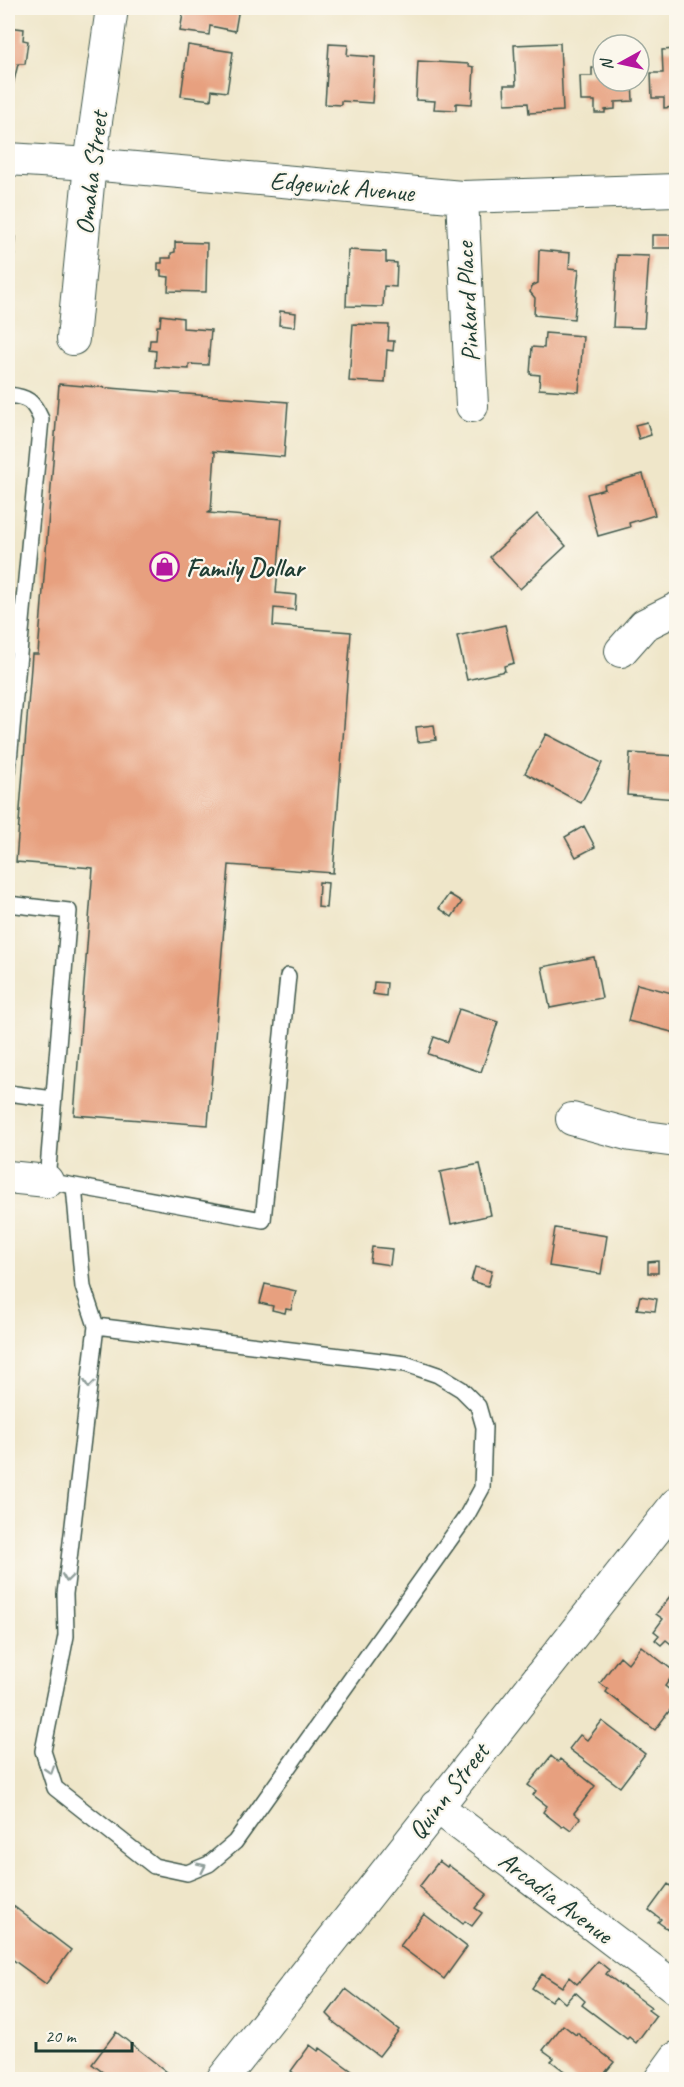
<svg xmlns="http://www.w3.org/2000/svg" width="684" height="2087" viewBox="0 0 684 2087" font-family="Caveat,sans-serif">
<rect width="100%" height="100%" fill="#fbf7ec"/>
<filter id="ink" filterUnits="userSpaceOnUse"><feTurbulence type="fractalNoise" baseFrequency=".0167" numOctaves="2"/><feDisplacementMap in="SourceGraphic" scale="12" xChannelSelector="R" yChannelSelector="G"/><feConvolveMatrix kernelMatrix="1 2 1 2 8 2 1 2 1" color-interpolation-filters="sRGB"/></filter>
<filter id="wash" filterUnits="userSpaceOnUse"><feTurbulence type="fractalNoise" baseFrequency=".008" numOctaves="4" result="noise"/><feDisplacementMap in="SourceGraphic" scale="24" xChannelSelector="R" yChannelSelector="G"/><feGaussianBlur stdDeviation="1.35" result="paint"/><feColorMatrix in="noise" values="0 0 0 0 0 0 0 0 0 0 0 0 0 0 0 0 0 1.4 0 .05"/><feComposite in="paint" operator="in"/></filter>
<g filter="url(#wash)">
<rect width="100%" height="100%" fill="#efe6c9"/>
<g id="blocks">
<path fill="#e7a07f" d="M 184,8 L 239,8 L 235,31 L 210,26 L 209,35 L 180,31 Z
M 8,27 L 24,29 L 23,40 L 28,41 L 25,64 L 18,64 L 13,85 L 8,84 Z
M 560,43 L 563,111 L 529,113 L 528,103 L 505,104 L 504,85 L 516,85 L 514,45 Z
M 329,44 L 348,45 L 347,55 L 375,57 L 372,103 L 341,101 L 341,105 L 325,104 Z
M 188,45 L 233,52 L 227,92 L 212,90 L 211,100 L 181,96 Z
M 676,49 L 676,100 L 675,100 L 675,107 L 664,108 L 664,98 L 652,98 L 651,73 L 663,73 L 662,50 Z
M 418,61 L 469,64 L 469,66 L 474,67 L 472,104 L 456,103 L 456,110 L 434,109 L 435,101 L 416,100 Z
M 592,68 L 603,68 L 603,81 L 632,81 L 633,101 L 615,102 L 615,109 L 605,110 L 605,113 L 595,113 L 595,101 L 581,101 L 580,76 L 592,76 Z
M 652,235 L 671,235 L 671,248 L 652,248 Z
M 8,236 L 16,237 L 9,319 L 8,319 Z
M 175,242 L 207,243 L 206,292 L 168,291 L 169,277 L 161,276 L 161,270 L 158,270 L 158,263 L 162,263 L 162,258 L 171,258 L 171,253 L 175,252 Z
M 348,250 L 386,252 L 386,262 L 397,263 L 396,287 L 384,286 L 383,307 L 346,306 Z
M 539,250 L 570,253 L 569,268 L 579,269 L 574,319 L 534,315 L 535,298 L 530,292 L 532,286 L 538,283 Z
M 617,255 L 649,256 L 644,328 L 613,327 Z
M 280,311 L 296,313 L 295,327 L 279,325 Z
M 161,315 L 183,318 L 183,328 L 211,330 L 208,365 L 189,364 L 189,369 L 155,367 L 156,351 L 149,350 L 150,340 L 156,340 L 157,326 L 160,326 Z
M 353,324 L 389,325 L 388,341 L 394,341 L 393,351 L 387,350 L 385,383 L 349,381 Z
M 545,333 L 583,336 L 579,392 L 539,389 L 540,375 L 530,374 L 532,347 L 544,348 Z
M 8,349 L 12,349 L 10,376 L 8,376 Z
M 59,384 L 288,402 L 284,457 L 212,451 L 215,453 L 211,511 L 208,513 L 282,519 L 276,593 L 296,595 L 295,610 L 274,608 L 273,626 L 351,632 L 333,873 L 229,865 L 208,1125 L 74,1115 L 93,868 L 16,862 L 32,654 L 38,654 Z
M 647,422 L 651,435 L 639,439 L 635,425 Z
M 643,474 L 655,515 L 629,523 L 630,527 L 598,536 L 587,494 L 605,489 L 604,485 Z
M 537,514 L 566,546 L 520,589 L 490,557 Z
M 505,625 L 514,663 L 504,666 L 505,671 L 467,680 L 457,636 Z
M 434,725 L 436,740 L 418,742 L 416,727 Z
M 546,734 L 602,763 L 581,803 L 525,773 Z
M 630,753 L 676,756 L 676,799 L 627,795 Z
M 584,826 L 595,847 L 576,857 L 565,837 Z
M 319,882 L 328,883 L 326,908 L 318,907 Z
M 449,894 L 462,902 L 452,917 L 439,908 Z
M 594,957 L 602,998 L 550,1008 L 542,967 Z
M 374,982 L 387,983 L 386,996 L 373,994 Z
M 637,984 L 676,994 L 676,1033 L 628,1021 Z
M 459,1009 L 498,1022 L 481,1072 L 428,1054 L 434,1037 L 448,1042 Z
M 480,1164 L 491,1215 L 451,1224 L 440,1172 Z
M 555,1228 L 607,1236 L 601,1274 L 549,1266 Z
M 372,1247 L 392,1249 L 390,1265 L 370,1262 Z
M 658,1261 L 658,1273 L 648,1273 L 648,1262 Z
M 475,1267 L 492,1271 L 488,1286 L 471,1281 Z
M 265,1284 L 296,1291 L 291,1310 L 286,1309 L 285,1313 L 272,1310 L 273,1306 L 260,1303 Z
M 640,1296 L 657,1299 L 655,1311 L 637,1309 Z
M 671,1595 L 676,1600 L 676,1648 L 666,1640 L 661,1645 L 655,1640 L 659,1635 L 654,1631 L 663,1619 L 656,1614 Z
M 641,1646 L 675,1672 L 665,1686 L 676,1695 L 676,1702 L 655,1730 L 606,1692 L 608,1689 L 600,1683 L 620,1656 L 628,1663 Z
M 602,1721 L 645,1754 L 620,1787 L 569,1749 L 580,1735 L 587,1740 Z
M 551,1756 L 558,1762 L 560,1759 L 595,1786 L 574,1813 L 580,1818 L 571,1830 L 564,1825 L 562,1827 L 543,1812 L 547,1806 L 533,1795 L 536,1791 L 528,1785 Z
M 439,1861 L 447,1867 L 448,1865 L 487,1894 L 475,1908 L 482,1913 L 472,1926 L 465,1921 L 463,1924 L 425,1894 L 426,1893 L 419,1887 Z
M 668,1884 L 676,1891 L 676,1935 L 658,1922 L 661,1919 L 649,1910 Z
M 8,1902 L 71,1950 L 46,1984 L 8,1956 Z
M 424,1914 L 467,1947 L 444,1979 L 400,1946 Z
M 598,1961 L 609,1970 L 606,1974 L 651,2007 L 648,2010 L 656,2016 L 636,2043 L 629,2037 L 627,2039 L 582,2005 L 585,2001 L 575,1992 L 565,2003 L 556,1995 L 551,2001 L 532,1988 L 542,1974 L 562,1987 L 569,1977 L 577,1984 Z
M 346,1989 L 399,2030 L 379,2056 L 332,2021 L 333,2020 L 327,2014 Z
M 563,2025 L 576,2035 L 577,2033 L 614,2062 L 600,2079 L 575,2079 L 551,2061 L 554,2058 L 543,2050 Z
M 116,2032 L 167,2072 L 161,2079 L 112,2079 L 92,2064 Z
M 310,2045 L 318,2051 L 320,2048 L 363,2079 L 298,2079 L 299,2077 L 291,2071 Z"/>
</g>
</g>
<g filter="url(#ink)">
<use href="#blocks" fill-opacity="0" stroke="#3e564a" stroke-width="1.5"/>
<g fill="none" stroke-linecap="round" stroke-linejoin="round">
<defs>
<path id="lane" d="M 8,395 C 28,397 33,401 41,419 L 8,771
M 8,904 L 69,911 L 47,1181 L 263,1220 L 288,976
M 8,1093 L 53,1099
M 74,1186 L 83,1287 L 96,1326 L 65,1594 L 66,1636 L 43,1751 L 55,1788 L 154,1866 L 187,1873 L 209,1864 L 235,1842 L 466,1517 L 482,1488 L 484,1427 L 478,1406 L 461,1389 L 438,1375 L 406,1364 L 96,1326"/>
<path id="street" d="M 8,159 L 90,164 L 462,197 L 676,190
M 462,197 L 472,406
M 73,339 L 90,164 L 112,8
M 621,651 L 644,625 L 676,609
M 572,1119 L 631,1135 L 676,1141
M 8,1177 L 47,1181
M 436,1806 L 676,1988
M 222,2080 L 676,1504
M 660,2080 L 676,2058"/>
</defs>
<use href="#lane" stroke="#3e564a" stroke-width="18"/>
<use href="#street" stroke="#3e564a" stroke-width="34"/>
<use href="#lane" stroke="#fff" stroke-width="15"/>
<use href="#street" stroke="#fff" stroke-width="32"/>
</g>
<defs><path id="oneway-chevron" d="M-2-3.5L2.5 0L-2 3.5" fill="none" stroke-width="1.6" stroke-linecap="round" stroke-linejoin="round" transform="scale(1.5)"/></defs>
<g stroke="#8f9e9a">
<use href="#oneway-chevron" transform="translate(89 1384) rotate(97)"/>
<use href="#oneway-chevron" transform="translate(67 1578) rotate(97)"/>
<use href="#oneway-chevron" transform="translate(50 1770) rotate(72)"/>
<use href="#oneway-chevron" transform="translate(202 1867) rotate(-26)"/>
</g>
</g>
<defs>
<symbol id="shop-ring" viewBox="-11 -11 22 22"><circle r="9.5" fill="#fbf7ec" stroke="#b5179e" stroke-width="1.5"/><path d="M-5-2.5h2.3a2.7 3.5 0 0 1 5.4 0H5L5.5 6h-11ZM-1.5-2.5h3a1.5 2.3 0 0 0-3 0Z" fill="#b5179e"/></symbol>
</defs>
<g fill-rule="evenodd">
<use href="#shop-ring" x="148" y="550" width="33" height="33"/>
</g>
<g text-anchor="middle" stroke-width="4.5" stroke-linejoin="round" paint-order="stroke">
<g font-size="26" fill="#1f3d34" stroke="#fbf7ec">
<text transform="translate(91 173) rotate(-83)" y="9">Omaha Street</text>
<text transform="translate(342 186) rotate(5)" y="9">Edgewick Avenue</text>
<text transform="translate(467 302) rotate(-93)" y="9">Pinkard Place</text>
<text transform="translate(448 1791) rotate(-52)" y="9">Quinn Street</text>
<text transform="translate(556 1897) rotate(37)" y="9">Arcadia Avenue</text>
</g>
<g font-size="26" font-weight="bold" fill="#1f3d34" stroke="#fbf7ec" text-anchor="start">
<text x="186" y="576">Family Dollar</text>
</g>
</g>
<rect width="684" height="2087" fill="none" stroke="#fbf7ec" stroke-width="30"/>
<g transform="translate(621 63) rotate(262)"><circle r="28" fill="#fbf7ec" stroke="#a3ada2" stroke-width="1.5"/>
<path d="M0-4.5L10 22L0 15L-10 22Z" fill="#b5179e"/>
<text y="-9" font-size="16" font-weight="bold" text-anchor="middle" fill="#1f3d34">N</text>
</g>
<path d="M36 2042v9h96v-9" fill="none" stroke="#1f3d34" stroke-width="3"/>
<text x="45" y="2042" font-size="18" fill="#1f3d34" stroke="#fbf7ec" stroke-width="4.5" paint-order="stroke">20 m</text>
</svg>
